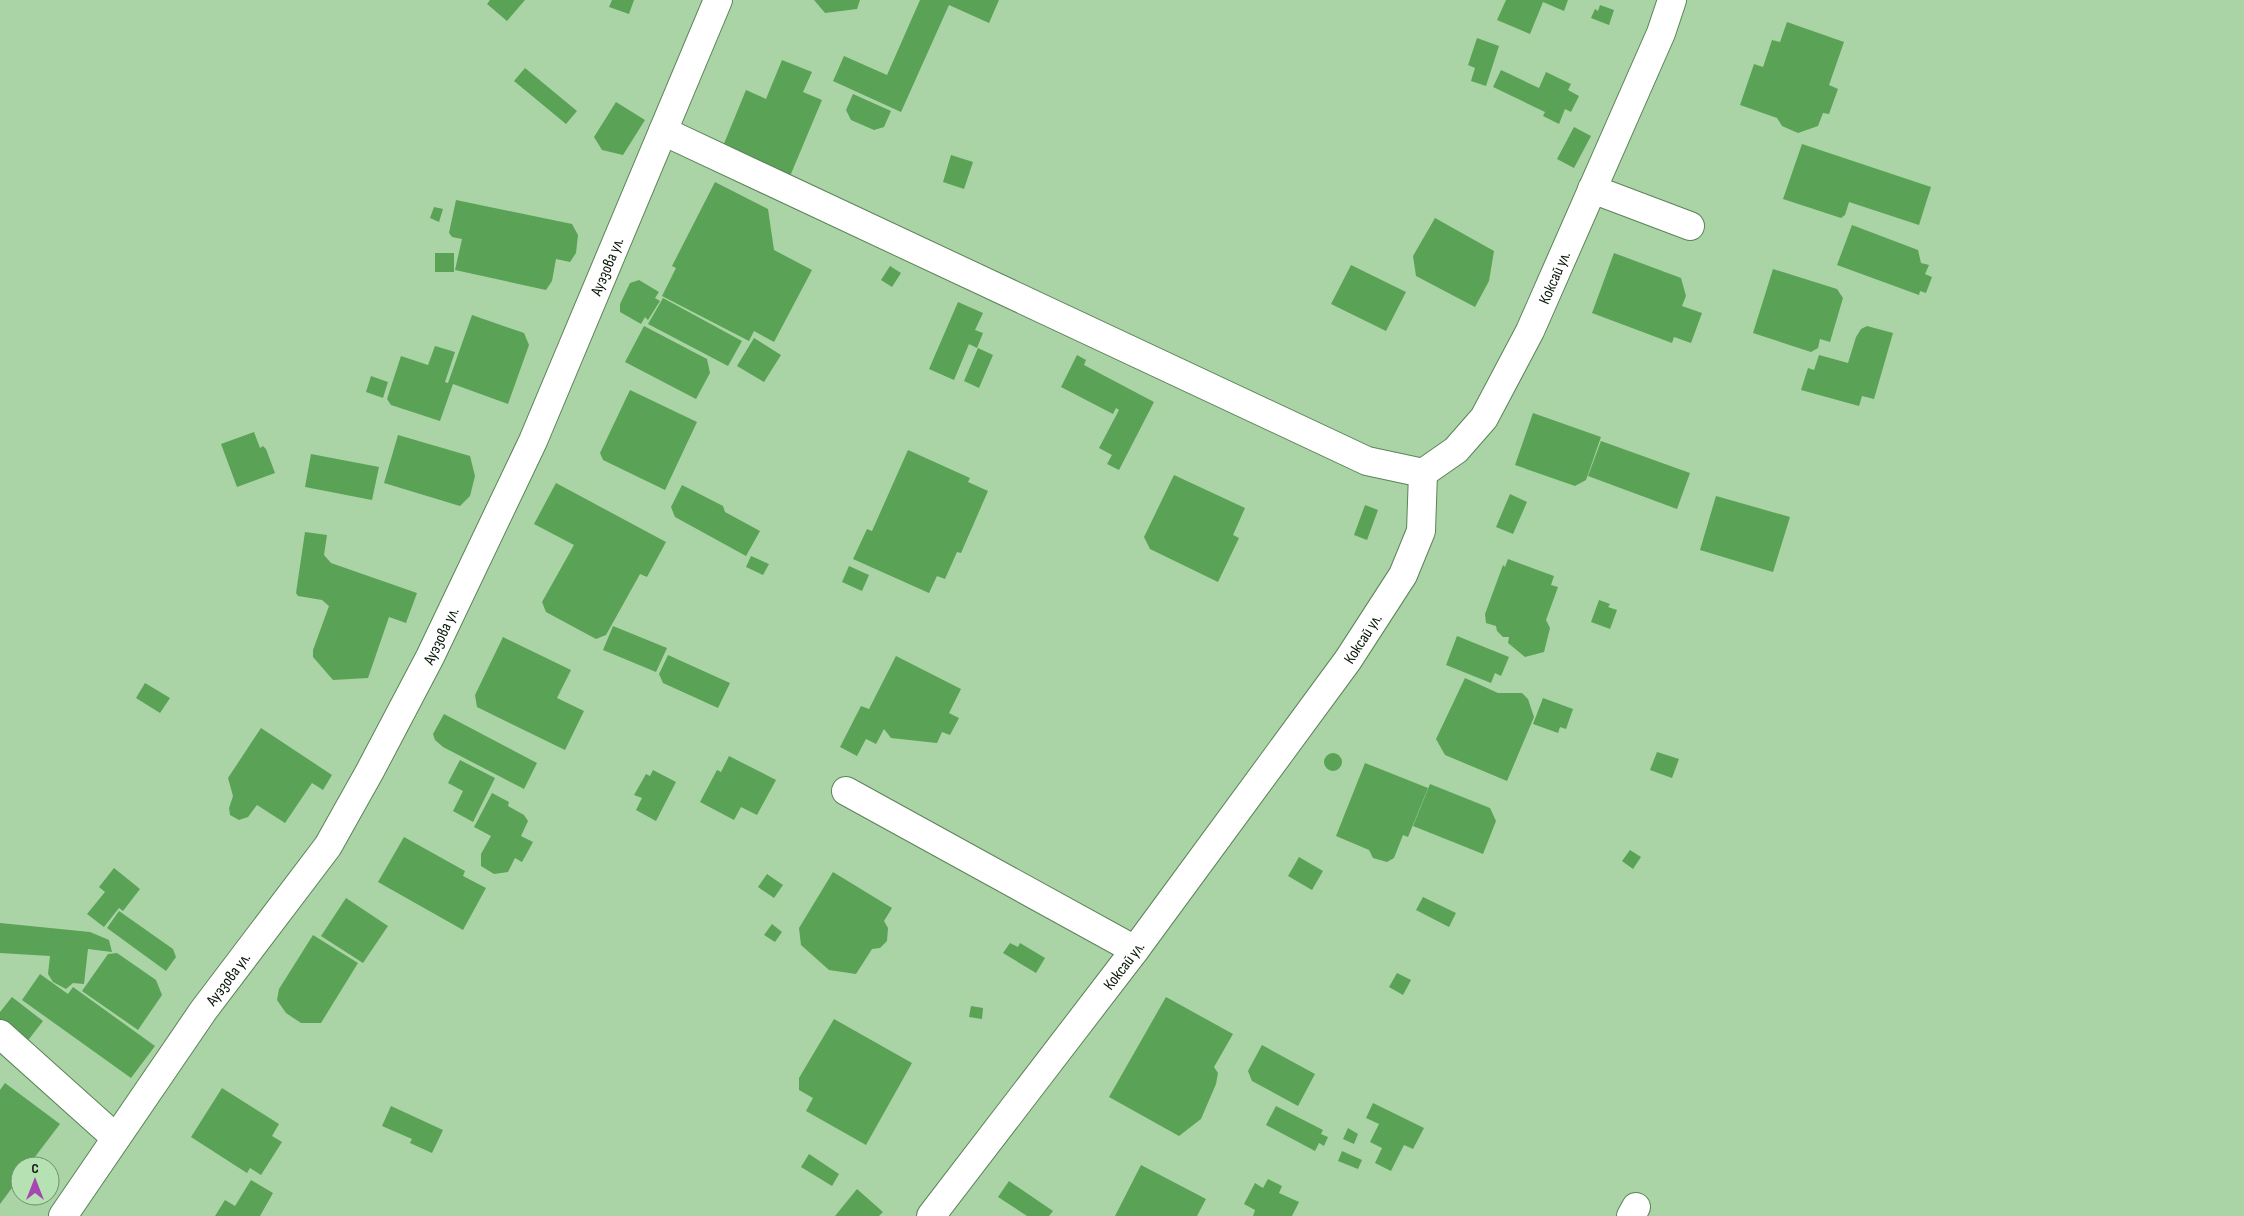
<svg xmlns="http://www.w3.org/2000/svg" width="2244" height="1216" viewBox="0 0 2244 1216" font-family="'Sofia Sans Condensed',sans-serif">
<rect width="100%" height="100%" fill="#aad4a5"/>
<path fill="#5aa255" d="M 490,0 L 525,0 L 507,21 L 487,4 Z
M 612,0 L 634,0 L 629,14 L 609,7 Z
M 814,0 L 860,0 L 857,9 L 825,13 Z
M 920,0 L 999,0 L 989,23 L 949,5 L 901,112 L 833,81 L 844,56 L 887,75 Z
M 1506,0 L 1568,0 L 1564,11 L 1543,2 L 1530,34 L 1497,20 Z
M 1600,5 L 1614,10 L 1609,25 L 1591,18 L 1595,9 L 1598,11 Z
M 1787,22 L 1844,42 L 1829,85 L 1838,89 L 1829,114 L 1823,113 L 1818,126 L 1798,133 L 1782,126 L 1777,118 L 1740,105 L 1754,64 L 1763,67 L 1772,40 L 1780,42 Z
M 1477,38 L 1499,46 L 1486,86 L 1471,81 L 1475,68 L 1468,65 Z
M 782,60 L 812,72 L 803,92 L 822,100 L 788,181 L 723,146 L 746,90 L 766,99 Z
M 525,68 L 577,111 L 566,124 L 514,81 Z
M 1501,70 L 1539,88 L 1546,72 L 1571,84 L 1568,90 L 1579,96 L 1571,112 L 1565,109 L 1559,124 L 1543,116 L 1545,112 L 1493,87 Z
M 853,94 L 891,111 L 884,127 L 874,130 L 851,120 L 846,110 Z
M 616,102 L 645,120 L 623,155 L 602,150 L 594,137 Z
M 1574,127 L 1591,136 L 1574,168 L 1557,159 Z
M 1802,144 L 1931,187 L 1919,225 L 1849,202 L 1845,215 L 1841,218 L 1783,199 Z
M 951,155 L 973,162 L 964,189 L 943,182 Z
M 715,182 L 768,209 L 774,250 L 812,270 L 774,342 L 754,331 L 749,341 L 662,296 L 676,268 L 672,266 Z
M 456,200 L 572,224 L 578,235 L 576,253 L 570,262 L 556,259 L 552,281 L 546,290 L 455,270 L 462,239 L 452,237 L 449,233 Z
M 434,207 L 443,209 L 439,222 L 430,218 Z
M 1435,218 L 1494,251 L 1489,281 L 1475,307 L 1416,276 L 1413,256 Z
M 1852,225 L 1918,250 L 1921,263 L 1929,265 L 1925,274 L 1932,277 L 1926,293 L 1920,291 L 1919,295 L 1837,265 Z
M 435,253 L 454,253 L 454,272 L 435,272 Z
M 1614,253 L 1681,278 L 1686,296 L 1682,306 L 1702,313 L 1691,343 L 1674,337 L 1672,343 L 1592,313 Z
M 1351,265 L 1406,292 L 1386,331 L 1331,304 Z
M 890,266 L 901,273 L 892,287 L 881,280 Z
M 1773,269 L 1837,289 L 1843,298 L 1830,342 L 1820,339 L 1818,348 L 1811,352 L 1753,333 Z
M 639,280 L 659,292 L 655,298 L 660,301 L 648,320 L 645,317 L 641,324 L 620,312 L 620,304 L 630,283 Z
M 663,298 L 742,341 L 728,366 L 648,324 Z
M 958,302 L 983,313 L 975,330 L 983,333 L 977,348 L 969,344 L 954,380 L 929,369 Z
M 472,315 L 524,333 L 529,345 L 508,404 L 453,384 L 440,421 L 391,405 L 387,399 L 401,356 L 428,365 L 435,346 L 455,352 L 445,382 L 448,383 Z
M 644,326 L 707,359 L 710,373 L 696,399 L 625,362 Z
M 1867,326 L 1893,333 L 1874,399 L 1862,396 L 1859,406 L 1801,390 L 1808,368 L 1814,370 L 1819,355 L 1848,363 L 1856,337 L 1861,329 Z
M 754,338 L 781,355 L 764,382 L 737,366 Z
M 978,348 L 993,355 L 979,388 L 964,381 Z
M 1077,355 L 1086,360 L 1084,365 L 1154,402 L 1119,470 L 1107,464 L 1112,455 L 1099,448 L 1119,410 L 1116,408 L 1113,414 L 1061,387 Z
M 371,376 L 388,382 L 383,398 L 366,392 Z
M 630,390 L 697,422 L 665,490 L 603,460 L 600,453 Z
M 1533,413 L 1601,437 L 1586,480 L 1575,486 L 1515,465 Z
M 254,432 L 260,448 L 263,446 L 266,449 L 275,473 L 237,487 L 221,444 Z
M 398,435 L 470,456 L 475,476 L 470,496 L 460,506 L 384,483 Z
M 1601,441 L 1690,473 L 1677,509 L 1588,476 Z
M 908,450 L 970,478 L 968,482 L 988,491 L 961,553 L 957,552 L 945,579 L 937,576 L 929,593 L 853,559 L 867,529 L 872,531 Z
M 311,454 L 379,467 L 372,500 L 305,487 Z
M 1174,475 L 1245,508 L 1233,535 L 1239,538 L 1218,582 L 1150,549 L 1144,537 Z
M 556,483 L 666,542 L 647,577 L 640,574 L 606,635 L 596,639 L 546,612 L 542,602 L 574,545 L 534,524 Z
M 682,485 L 723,506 L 725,512 L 760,531 L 746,556 L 675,517 L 671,507 Z
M 1510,494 L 1527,502 L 1513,534 L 1496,527 Z
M 1716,496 L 1790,517 L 1773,572 L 1700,550 Z
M 1365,505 L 1378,510 L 1367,540 L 1354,535 Z
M 305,532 L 327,535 L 324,555 L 331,563 L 417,593 L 406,623 L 389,617 L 368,678 L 333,680 L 313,657 L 313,650 L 329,606 L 322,600 L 298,596 L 296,593 Z
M 751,556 L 769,564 L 763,575 L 746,567 Z
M 1508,559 L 1554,576 L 1551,585 L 1558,587 L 1546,620 L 1550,628 L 1544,652 L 1525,657 L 1508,643 L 1509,637 L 1503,637 L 1497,631 L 1496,626 L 1486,623 L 1485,614 L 1503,565 L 1505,567 Z
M 849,566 L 869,575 L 862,591 L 842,582 Z
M 1599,600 L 1610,604 L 1608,607 L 1617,610 L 1610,629 L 1591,622 Z
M 613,626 L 667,648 L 656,672 L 603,650 Z
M 1457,636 L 1509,657 L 1501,676 L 1495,673 L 1491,683 L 1446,665 Z
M 503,637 L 571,670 L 557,698 L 584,711 L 565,750 L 477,707 L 475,695 Z
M 668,655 L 730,683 L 718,708 L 663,683 L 659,674 Z
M 896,656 L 961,689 L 949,713 L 959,718 L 950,735 L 942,732 L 937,743 L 891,738 L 884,729 L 876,744 L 866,739 L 857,756 L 840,747 L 861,706 L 869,709 Z
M 1465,678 L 1498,693 L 1522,693 L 1528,699 L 1534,717 L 1507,781 L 1445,755 L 1436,739 Z
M 145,683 L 170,698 L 160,713 L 136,698 Z
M 1543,698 L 1573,709 L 1566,729 L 1560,727 L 1558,733 L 1533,724 Z
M 444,714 L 537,763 L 524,789 L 443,747 L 435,740 L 433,734 Z
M 261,728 L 332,775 L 323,790 L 312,783 L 285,823 L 257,805 L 248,817 L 239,820 L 230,815 L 229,808 L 233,796 L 228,778 Z
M 1657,752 L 1679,759 L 1672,778 L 1650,770 Z
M1324 762a9 9 0 1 1 18 0a9 9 0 1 1-18 0Z
M 729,756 L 776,780 L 757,815 L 741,807 L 734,820 L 700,802 L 717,770 L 721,772 Z
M 460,760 L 495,778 L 473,822 L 453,811 L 463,791 L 448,783 Z
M 1365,763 L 1428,788 L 1408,837 L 1403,835 L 1394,858 L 1387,862 L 1373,858 L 1369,850 L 1336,836 Z
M 653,770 L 676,782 L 656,821 L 636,810 L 642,798 L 634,795 L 646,774 L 650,776 Z
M 1430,784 L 1490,808 L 1496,821 L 1483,854 L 1413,826 Z
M 492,793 L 509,802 L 508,806 L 524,815 L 528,821 L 521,836 L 533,842 L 522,862 L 515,858 L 508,872 L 494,874 L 481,866 L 481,854 L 491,836 L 474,827 Z
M 404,837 L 465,871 L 463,876 L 486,888 L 463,930 L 378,882 Z
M 1630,850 L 1641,857 L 1633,869 L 1622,861 Z
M 1299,857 L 1323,871 L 1312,890 L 1288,876 Z
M 114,868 L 140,889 L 123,911 L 119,908 L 104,927 L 87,914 L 105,892 L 99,887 Z
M 833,872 L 892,908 L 884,921 L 888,928 L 887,941 L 880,948 L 872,949 L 856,974 L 829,970 L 801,945 L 799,928 Z
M 767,874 L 783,885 L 774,898 L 758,887 Z
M 1423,897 L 1456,913 L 1449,927 L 1416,910 Z
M 346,898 L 388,926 L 363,963 L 321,936 Z
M 119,911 L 173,949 L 176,957 L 166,971 L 107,928 Z
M 0,923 L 90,932 L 109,940 L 112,952 L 88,949 L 84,984 L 73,983 L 66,989 L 53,982 L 48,974 L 50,956 L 0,953 Z
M 772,924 L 782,932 L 775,942 L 764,935 Z
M 313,935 L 358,963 L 321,1023 L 301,1023 L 286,1013 L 277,1000 L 279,989 Z
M 1010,943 L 1018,947 L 1020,943 L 1045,958 L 1036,973 L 1003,953 Z
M 117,953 L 156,980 L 162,995 L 138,1030 L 82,991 L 108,954 Z
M 1397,973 L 1411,980 L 1403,995 L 1389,987 Z
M 40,974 L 68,994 L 73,987 L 155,1046 L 131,1078 L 22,1000 Z
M 12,997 L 43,1021 L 26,1043 L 0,1023 L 0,1012 Z
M 1166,997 L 1233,1034 L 1214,1067 L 1218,1073 L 1216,1084 L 1201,1119 L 1179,1136 L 1109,1097 Z
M 971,1006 L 983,1008 L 982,1019 L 969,1017 Z
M 834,1019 L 912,1063 L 866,1145 L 806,1111 L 813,1098 L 799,1090 L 799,1078 Z
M 1262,1045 L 1315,1074 L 1298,1106 L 1252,1081 L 1248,1071 Z
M 5,1083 L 60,1124 L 28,1166 L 20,1166 L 20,1177 L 0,1204 L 0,1090 Z
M 222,1088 L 279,1124 L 272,1136 L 282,1142 L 261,1175 L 250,1168 L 247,1173 L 191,1137 Z
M 1373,1103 L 1424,1128 L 1413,1149 L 1404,1145 L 1391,1171 L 1375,1163 L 1382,1148 L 1370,1142 L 1379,1124 L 1366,1118 Z
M 391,1106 L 443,1130 L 432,1153 L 410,1143 L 412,1139 L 382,1126 Z
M 1276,1106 L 1323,1130 L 1321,1134 L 1328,1137 L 1324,1146 L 1319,1143 L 1315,1151 L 1266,1125 Z
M 1348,1128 L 1358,1134 L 1354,1144 L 1343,1139 Z
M 1342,1151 L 1362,1160 L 1358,1169 L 1338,1161 Z
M 809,1154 L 839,1174 L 832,1186 L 801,1167 Z
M 1141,1165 L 1206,1199 L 1197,1216 L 1115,1216 Z
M 1268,1179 L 1282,1186 L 1279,1193 L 1299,1202 L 1292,1216 L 1253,1216 L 1255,1210 L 1244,1204 L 1255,1183 L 1263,1188 Z
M 251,1180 L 273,1193 L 260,1216 L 215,1216 L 225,1200 L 235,1206 Z
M 1009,1181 L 1053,1211 L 1049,1216 L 1027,1216 L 998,1197 Z
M 857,1189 L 883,1212 L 879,1216 L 835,1216 Z"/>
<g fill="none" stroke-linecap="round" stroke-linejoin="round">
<defs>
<g id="minor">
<path d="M 663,131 L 1367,461 L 1423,473"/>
<path d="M 1592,189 L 1690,226"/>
<path id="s1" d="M 1423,473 L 1456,450 L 1484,418 L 1530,331 L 1661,33 L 1672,0"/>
<path d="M 846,791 L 1135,950"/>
<path d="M 0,1034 L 116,1138"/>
<path id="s2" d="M 63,1216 L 203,1011 L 328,846 L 370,771 L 430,657 L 533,441 L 718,0"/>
<path id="s3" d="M 931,1216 L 1135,950 L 1348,660 L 1403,575 L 1421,531 L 1423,473"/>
<path d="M 1631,1216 L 1636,1207"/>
</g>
</defs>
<use href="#minor" stroke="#5b8358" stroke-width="30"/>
<use href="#minor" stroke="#fff" stroke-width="28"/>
</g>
<g text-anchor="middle" stroke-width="4" stroke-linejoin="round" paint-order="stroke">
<g font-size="16" fill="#071606" stroke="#b6e1b2">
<text dy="6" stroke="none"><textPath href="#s2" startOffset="1099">Ауэзова ул.</textPath></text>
<text dy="6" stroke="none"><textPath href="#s1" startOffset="240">Коксай ул.</textPath></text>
<text dy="6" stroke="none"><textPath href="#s2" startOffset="694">Ауэзова ул.</textPath></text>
<text dy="6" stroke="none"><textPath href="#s3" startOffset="721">Коксай ул.</textPath></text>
<text dy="6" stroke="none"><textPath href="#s3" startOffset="316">Коксай ул.</textPath></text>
<text dy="6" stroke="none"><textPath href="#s2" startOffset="289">Ауэзова ул.</textPath></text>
</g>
</g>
<g transform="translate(35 1181)"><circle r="24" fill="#b6e1b2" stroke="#70906d"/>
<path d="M0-4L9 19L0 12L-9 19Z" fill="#a447b1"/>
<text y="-8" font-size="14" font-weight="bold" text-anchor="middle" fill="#071606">С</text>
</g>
</svg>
